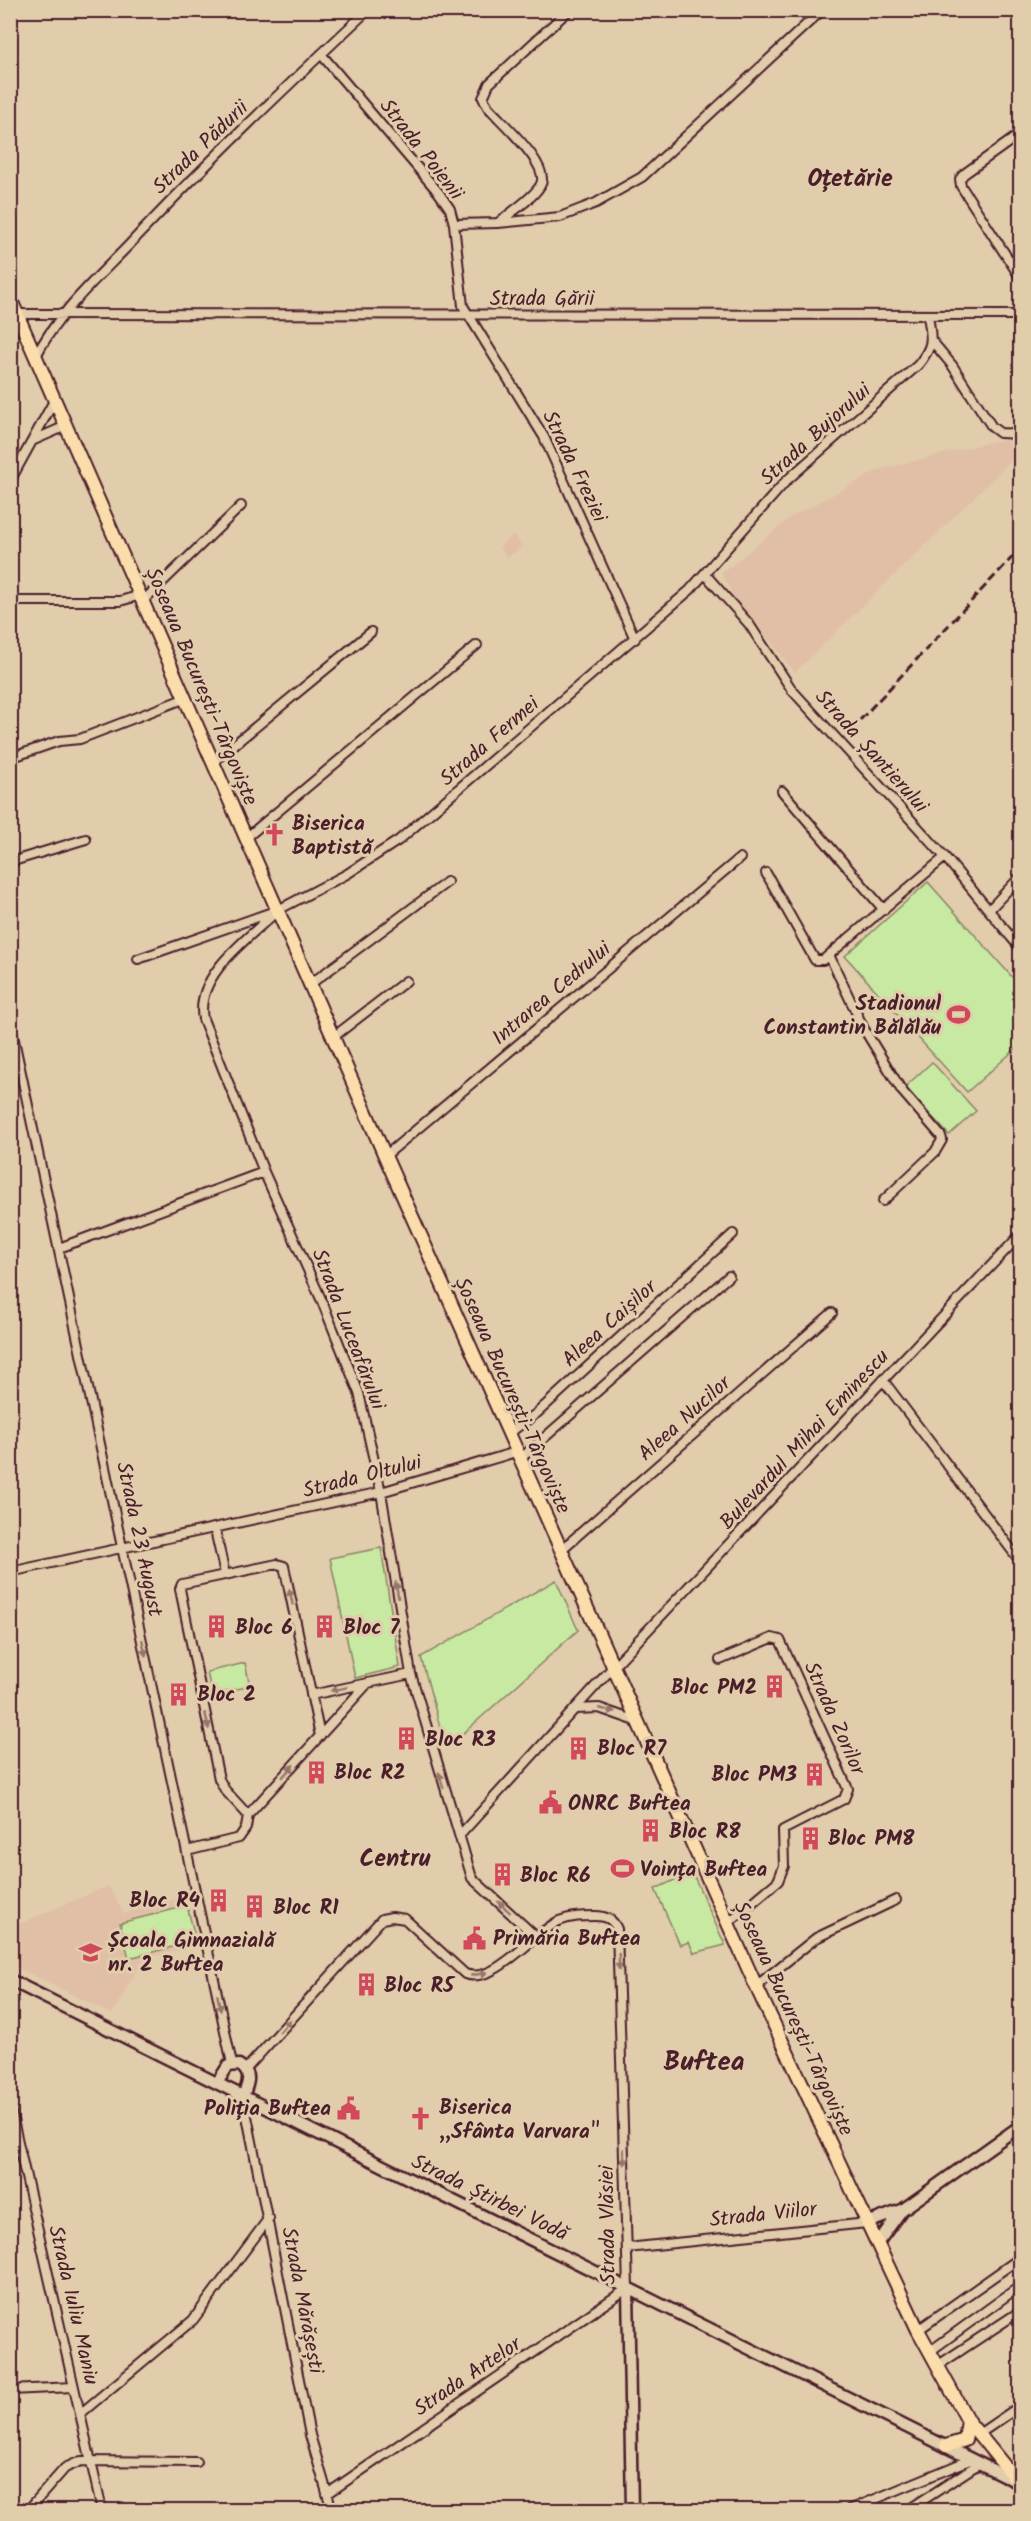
<svg xmlns="http://www.w3.org/2000/svg" width="1031" height="2521" viewBox="0 0 1031 2521" font-family="Kalam,sans-serif">
<rect width="100%" height="100%" fill="#e1ccab"/>
<filter id="ink" filterUnits="userSpaceOnUse"><feTurbulence type="fractalNoise" baseFrequency=".0167" numOctaves="2"/><feDisplacementMap in="SourceGraphic" scale="12" xChannelSelector="R" yChannelSelector="G"/><feConvolveMatrix kernelMatrix="1 2 1 2 8 2 1 2 1" color-interpolation-filters="sRGB"/></filter>
<g filter="url(#ink)">
<path fill="#e0bfa6" d="M 995,441 L 1020,441 L 1020,452 L 795,672 L 731,594 L 730,586 L 721,574 L 791,517 L 879,470 Z
M 513,535 L 522,546 L 508,557 L 499,547 Z
M 108,1886 L 124,1914 L 185,1896 L 197,1945 L 143,1959 L 112,2014 L 11,1964 L 10,1928 Z"/>
<path fill="#c8e9a1" stroke="#898466" stroke-width="1.5" d="M 928,882 L 1020,986 L 1020,1045 L 967,1092 L 845,956 Z
M 932,1062 L 976,1111 L 949,1135 L 905,1087 Z
M 381,1548 L 400,1667 L 355,1678 L 330,1558 Z
M 556,1580 L 578,1630 L 446,1749 L 421,1657 Z
M 245,1663 L 250,1686 L 212,1695 L 207,1672 Z
M 692,1872 L 725,1945 L 694,1953 L 689,1942 L 680,1945 L 655,1889 Z
M 187,1906 L 196,1941 L 129,1958 L 120,1923 Z"/>
<g fill="none" stroke-linecap="round" stroke-linejoin="round">
<defs>
<path id="street" d="M 321,54 L 439,193 L 450,209 L 454,224 L 463,306 L 544,437 L 635,639
M 1020,134 L 964,174 L 960,179 L 961,186 L 1020,277
M 498,223 L 560,217 L 596,203 L 642,177 L 822,10
M 454,224 L 498,223 C 511,212 531,200 540,186 C 553,167 501,122 488,107 L 483,98 L 489,84 L 569,10
M 17,314 L 1020,315
M 932,341 L 952,365 L 992,427 L 1000,433 L 1020,434
M 35,358 C 57,314 94,281 128,246 C 205,164 286,87 368,10
M 34,440 L 66,426
M 10,481 L 54,401
M 705,574 L 749,624 L 792,690 L 945,857 L 1020,948
M 144,600 L 241,506
M 10,601 L 120,601 L 141,595
M 10,758 L 59,741 L 80,739 L 186,698
M 213,762 L 371,632
M 782,791 L 884,910
M 246,838 L 477,645
M 10,862 L 86,839
M 766,873 L 815,960 L 823,960 L 945,857
M 278,910 C 249,938 194,975 203,1019 L 264,1172 L 321,1299 L 359,1393 L 381,1492 L 411,1674 L 472,1878 L 535,1936
M 989,910 L 1020,877
M 830,957 L 864,1029 L 902,1091 L 941,1136 L 942,1140 L 935,1152 L 883,1201
M 138,959 L 278,910 L 347,874 L 399,840 L 690,590 L 786,481 L 918,365 C 934,345 932,340 928,316
M 309,985 L 447,882
M 10,1021 L 232,2064
M 332,1038 L 406,981
M 385,1156 L 740,858
M 59,1248 L 264,1172
M 883,1380 L 1020,1561
M 508,1434 L 537,1413 L 733,1234
M 520,1459 L 729,1276
M 215,1530 L 225,1574
M 561,1550 L 832,1313
M 10,1572 L 381,1492 L 516,1452
M 720,1660 L 772,1638 L 780,1640 L 848,1789 L 844,1799 L 783,1830 L 784,1866 L 778,1881 L 728,1923
M 311,1695 L 411,1674
M 576,1709 L 599,1708 L 636,1721
M 248,1815 L 225,1790 L 219,1779 L 180,1589 L 182,1584 L 277,1564 L 284,1566 L 320,1736
M 460,1835 L 613,1667 L 1020,1235
M 187,1851 L 239,1838 L 246,1828 L 248,1815 L 368,1683
M 756,1986 L 816,1938 L 896,1900
M 246,2069 L 382,1919 L 392,1917 L 405,1919 L 465,1974 C 495,1985 532,1934 559,1921 C 571,1916 583,1916 595,1916 C 606,1916 613,1919 617,1929 L 628,2288 L 327,2494
M 243,2096 L 310,2435 L 332,2510
M 10,2107 L 102,2510
M 627,2248 L 867,2223
M 918,2330 L 1020,2258
M 929,2352 L 1020,2286
M 937,2366 L 1019,2312
M 10,2390 L 74,2387
M 80,2414 L 193,2320 L 269,2218
M 979,2434 L 1020,2406
M 28,2510 L 65,2468 L 81,2461 L 197,2462
M 849,2510 L 972,2459
M 908,2510 L 980,2463"/>
<path id="secondary" d="M 10,1980 L 1017,2482
M 217,2083 L 228,2066 L 239,2065 C 253,2073 248,2084 243,2096
M 867,2223 L 902,2210 L 1020,2126
M 877,2244 L 901,2211
M 628,2288 L 632,2510"/>
<path id="primary" d="M 10,298 L 385,1156 L 756,1986 L 918,2330 L 968,2421 L 1020,2485
M 946,2446 L 965,2440 L 968,2421"/>
</defs>
<use href="#street" stroke="#4a1f2b" stroke-width="12"/>
<use href="#secondary" stroke="#4a1f2b" stroke-width="15"/>
<use href="#primary" stroke="#4a1f2b" stroke-width="16"/>
<use href="#street" stroke="#e1ccab" stroke-width="8"/>
<use href="#secondary" stroke="#e1ccab" stroke-width="10"/>
<use href="#primary" stroke="#fbddab" stroke-width="12"/>
<path stroke="#4a1f2b" stroke-width="3" stroke-dasharray="9 4.5" stroke-linecap="butt" d="M 860,720 L 1020,549"/>
</g>
<defs><path id="oneway-solid" d="M-6-.8H1V-3.2L6.5 0L1 3.2V.8H-6Z" transform="scale(1.5)"/></defs>
<g fill="#96766b">
<use href="#oneway-solid" transform="translate(397 1590) rotate(-99)"/>
<use href="#oneway-solid" transform="translate(291 1597) rotate(-102)"/>
<use href="#oneway-solid" transform="translate(144 1648) rotate(78)"/>
<use href="#oneway-solid" transform="translate(339 1689) rotate(168)"/>
<use href="#oneway-solid" transform="translate(607 1710) rotate(13)"/>
<use href="#oneway-solid" transform="translate(207 1721) rotate(78)"/>
<use href="#oneway-solid" transform="translate(288 1771) rotate(-48)"/>
<use href="#oneway-solid" transform="translate(441 1780) rotate(-106)"/>
<use href="#oneway-solid" transform="translate(504 1907) rotate(-137)"/>
<use href="#oneway-solid" transform="translate(619 1962) rotate(88)"/>
<use href="#oneway-solid" transform="translate(479 1974) rotate(-11)"/>
<use href="#oneway-solid" transform="translate(219 2003) rotate(78)"/>
<use href="#oneway-solid" transform="translate(285 2026) rotate(-48)"/>
<use href="#oneway-solid" transform="translate(624 2157) rotate(88)"/>
</g>
</g>
<defs>
<symbol id="church-bare" viewBox="-9 -9 18 18"><path d="M-1.2-6h2.4v3.5h3.3v2.4h-3.3V6h-2.4V-.1h-3.3v-2.4h3.3Z" fill="#d1495b" stroke="#e1ccab" stroke-width="2.5" paint-order="stroke"/></symbol>
<symbol id="stadium-bare" viewBox="-9 -9 18 18"><path d="M0-5a6.5 5 0 1 0 0 10a6.5 5 0 1 0 0-10ZM-3.5-1.8h7v3.6h-7Z" fill="#d1495b" stroke="#e1ccab" stroke-width="2.5" paint-order="stroke"/></symbol>
<symbol id="building-bare" viewBox="-9 -9 18 18"><path d="M-4-6H4V6H1V3H-1V6H-4ZM-2.5-4.3h1.7v1.8h-1.7ZM.8-4.3h1.7v1.8H.8ZM-2.5-1h1.7V.8h-1.7ZM.8-1h1.7V.8H.8Z" fill="#d1495b" stroke="#e1ccab" stroke-width="2.5" paint-order="stroke"/></symbol>
<symbol id="civic-bare" viewBox="-9 -9 18 18"><path d="M-.6-6.5H3V-4.5H.6V-3L4-1V1h2V6H-6V1h2V-1L-.6-3ZM-1.2 2.5V6h2.4V2.5Z" fill="#d1495b" stroke="#e1ccab" stroke-width="2.5" paint-order="stroke"/></symbol>
<symbol id="school-bare" viewBox="-9 -9 18 18"><path d="M0-5L7-2L0 1L-7-2ZM-4 1L0 2.5L4 1V4Q0 6-4 4Z" fill="#d1495b" stroke="#e1ccab" stroke-width="2.5" paint-order="stroke"/></symbol>
</defs>
<g fill-rule="evenodd">
<use href="#church-bare" x="258" y="818" width="33" height="33"/>
<use href="#stadium-bare" x="942" y="998" width="33" height="33"/>
<use href="#building-bare" x="200" y="1610" width="33" height="33"/>
<use href="#building-bare" x="308" y="1610" width="33" height="33"/>
<use href="#building-bare" x="758" y="1670" width="33" height="33"/>
<use href="#building-bare" x="162" y="1678" width="33" height="33"/>
<use href="#building-bare" x="390" y="1722" width="33" height="33"/>
<use href="#building-bare" x="562" y="1732" width="33" height="33"/>
<use href="#building-bare" x="300" y="1756" width="33" height="33"/>
<use href="#building-bare" x="798" y="1758" width="33" height="33"/>
<use href="#civic-bare" x="534" y="1786" width="33" height="33"/>
<use href="#building-bare" x="634" y="1814" width="33" height="33"/>
<use href="#building-bare" x="794" y="1822" width="33" height="33"/>
<use href="#stadium-bare" x="606" y="1852" width="33" height="33"/>
<use href="#building-bare" x="486" y="1858" width="33" height="33"/>
<use href="#building-bare" x="202" y="1884" width="33" height="33"/>
<use href="#building-bare" x="238" y="1890" width="33" height="33"/>
<use href="#civic-bare" x="458" y="1922" width="33" height="33"/>
<use href="#school-bare" x="74" y="1936" width="33" height="33"/>
<use href="#building-bare" x="350" y="1968" width="33" height="33"/>
<use href="#civic-bare" x="332" y="2092" width="33" height="33"/>
<use href="#church-bare" x="404" y="2102" width="33" height="33"/>
</g>
<g text-anchor="middle" stroke-width="6" stroke-linejoin="round" paint-order="stroke">
<g font-size="21" fill="#4a1f2b" stroke="#e1ccab">
<text transform="translate(200 147) rotate(-44)" y="7">Strada Pădurii</text>
<text transform="translate(422 149) rotate(52)" y="7">Strada Poienii</text>
<text x="542" y="305">Strada Gării</text>
<text transform="translate(815 434) rotate(-42)" y="7">Strada Bujorului</text>
<text transform="translate(575 466) rotate(64)" y="7">Strada Freziei</text>
<text transform="translate(202 686) rotate(67)" y="7">Șoseaua București-Târgoviște</text>
<text transform="translate(489 741) rotate(-41)" y="7">Strada Fermei</text>
<text transform="translate(872 751) rotate(48)" y="7">Strada Șantierului</text>
<text transform="translate(551 993) rotate(-40)" y="7">Intrarea Cedrului</text>
<text transform="translate(609 1323) rotate(-42)" y="7">Aleea Caișilor</text>
<text transform="translate(349 1329) rotate(69)" y="7">Strada Luceafărului</text>
<text transform="translate(513 1395) rotate(66)" y="7">Șoseaua București-Târgoviște</text>
<text transform="translate(684 1418) rotate(-42)" y="7">Aleea Nucilor</text>
<text transform="translate(804 1439) rotate(-47)" y="7">Bulevardul Mihai Eminescu</text>
<text transform="translate(362 1476) rotate(-14)" y="7">Strada Oltului</text>
<text transform="translate(140 1539) rotate(78)" y="7">Strada 23 August</text>
<text transform="translate(835 1718) rotate(66)" y="7">Strada Zorilor</text>
<text transform="translate(794 2018) rotate(65)" y="7">Șoseaua București-Târgoviște</text>
<text transform="translate(490 2197) rotate(26)" y="7">Strada Știrbei Vodă</text>
<text transform="translate(763 2214) rotate(-6)" y="7">Strada Viilor</text>
<text transform="translate(607 2225) rotate(-91)" y="7">Strada Vlăsiei</text>
<text transform="translate(303 2300) rotate(79)" y="7">Strada Mărășești</text>
<text transform="translate(74 2305) rotate(77)" y="7">Strada Iuliu Maniu</text>
<text transform="translate(467 2376) rotate(-34)" y="7">Strada Artelor</text>
</g>
<g font-size="21" font-weight="bold" fill="#4a1f2b" stroke="#e1ccab" text-anchor="start">
<text x="292" y="830">Biserica<tspan x="292" dy="24">Baptistă</tspan></text>
<text x="941" y="1010" text-anchor="end">Stadionul<tspan x="941" dy="24">Constantin Bălălău</tspan></text>
<text x="235" y="1634">Bloc 6</text>
<text x="343" y="1634">Bloc 7</text>
<text x="757" y="1694" text-anchor="end">Bloc PM2</text>
<text x="197" y="1701">Bloc 2</text>
<text x="425" y="1746">Bloc R3</text>
<text x="597" y="1755">Bloc R7</text>
<text x="334" y="1779">Bloc R2</text>
<text x="797" y="1781" text-anchor="end">Bloc PM3</text>
<text x="568" y="1810">ONRC Buftea</text>
<text x="669" y="1838">Bloc R8</text>
<text x="828" y="1845">Bloc PM8</text>
<text x="640" y="1876">Voința Buftea</text>
<text x="520" y="1882">Bloc R6</text>
<text x="200" y="1907" text-anchor="end">Bloc R4</text>
<text x="273" y="1914">Bloc R1</text>
<text x="493" y="1945">Primăria Buftea</text>
<text x="108" y="1947">Școala Gimnazială<tspan x="108" dy="24">nr. 2 Buftea</tspan></text>
<text x="384" y="1992">Bloc R5</text>
<text x="439" y="2114">Biserica<tspan x="439" dy="24">„Sfânta Varvara"</tspan></text>
<text x="331" y="2115" text-anchor="end">Poliția Buftea</text>
</g>
<g font-size="24" font-weight="bold" fill="#4a1f2b" stroke="#e1ccab">
<text x="850" y="186">Oțetărie</text>
<text x="395" y="1866">Centru</text>
</g>
<g font-size="27" font-weight="bold" fill="#4a1f2b" stroke="#e1ccab">
<text x="704" y="2070">Buftea</text>
</g>
</g>
<rect width="1031" height="2521" fill="none" stroke="#e1ccab" stroke-width="36"/>
<rect x="18" y="18" width="995" height="2485" fill="none" stroke="#4a1f2b" stroke-width="2" filter="url(#ink)"/>
</svg>
